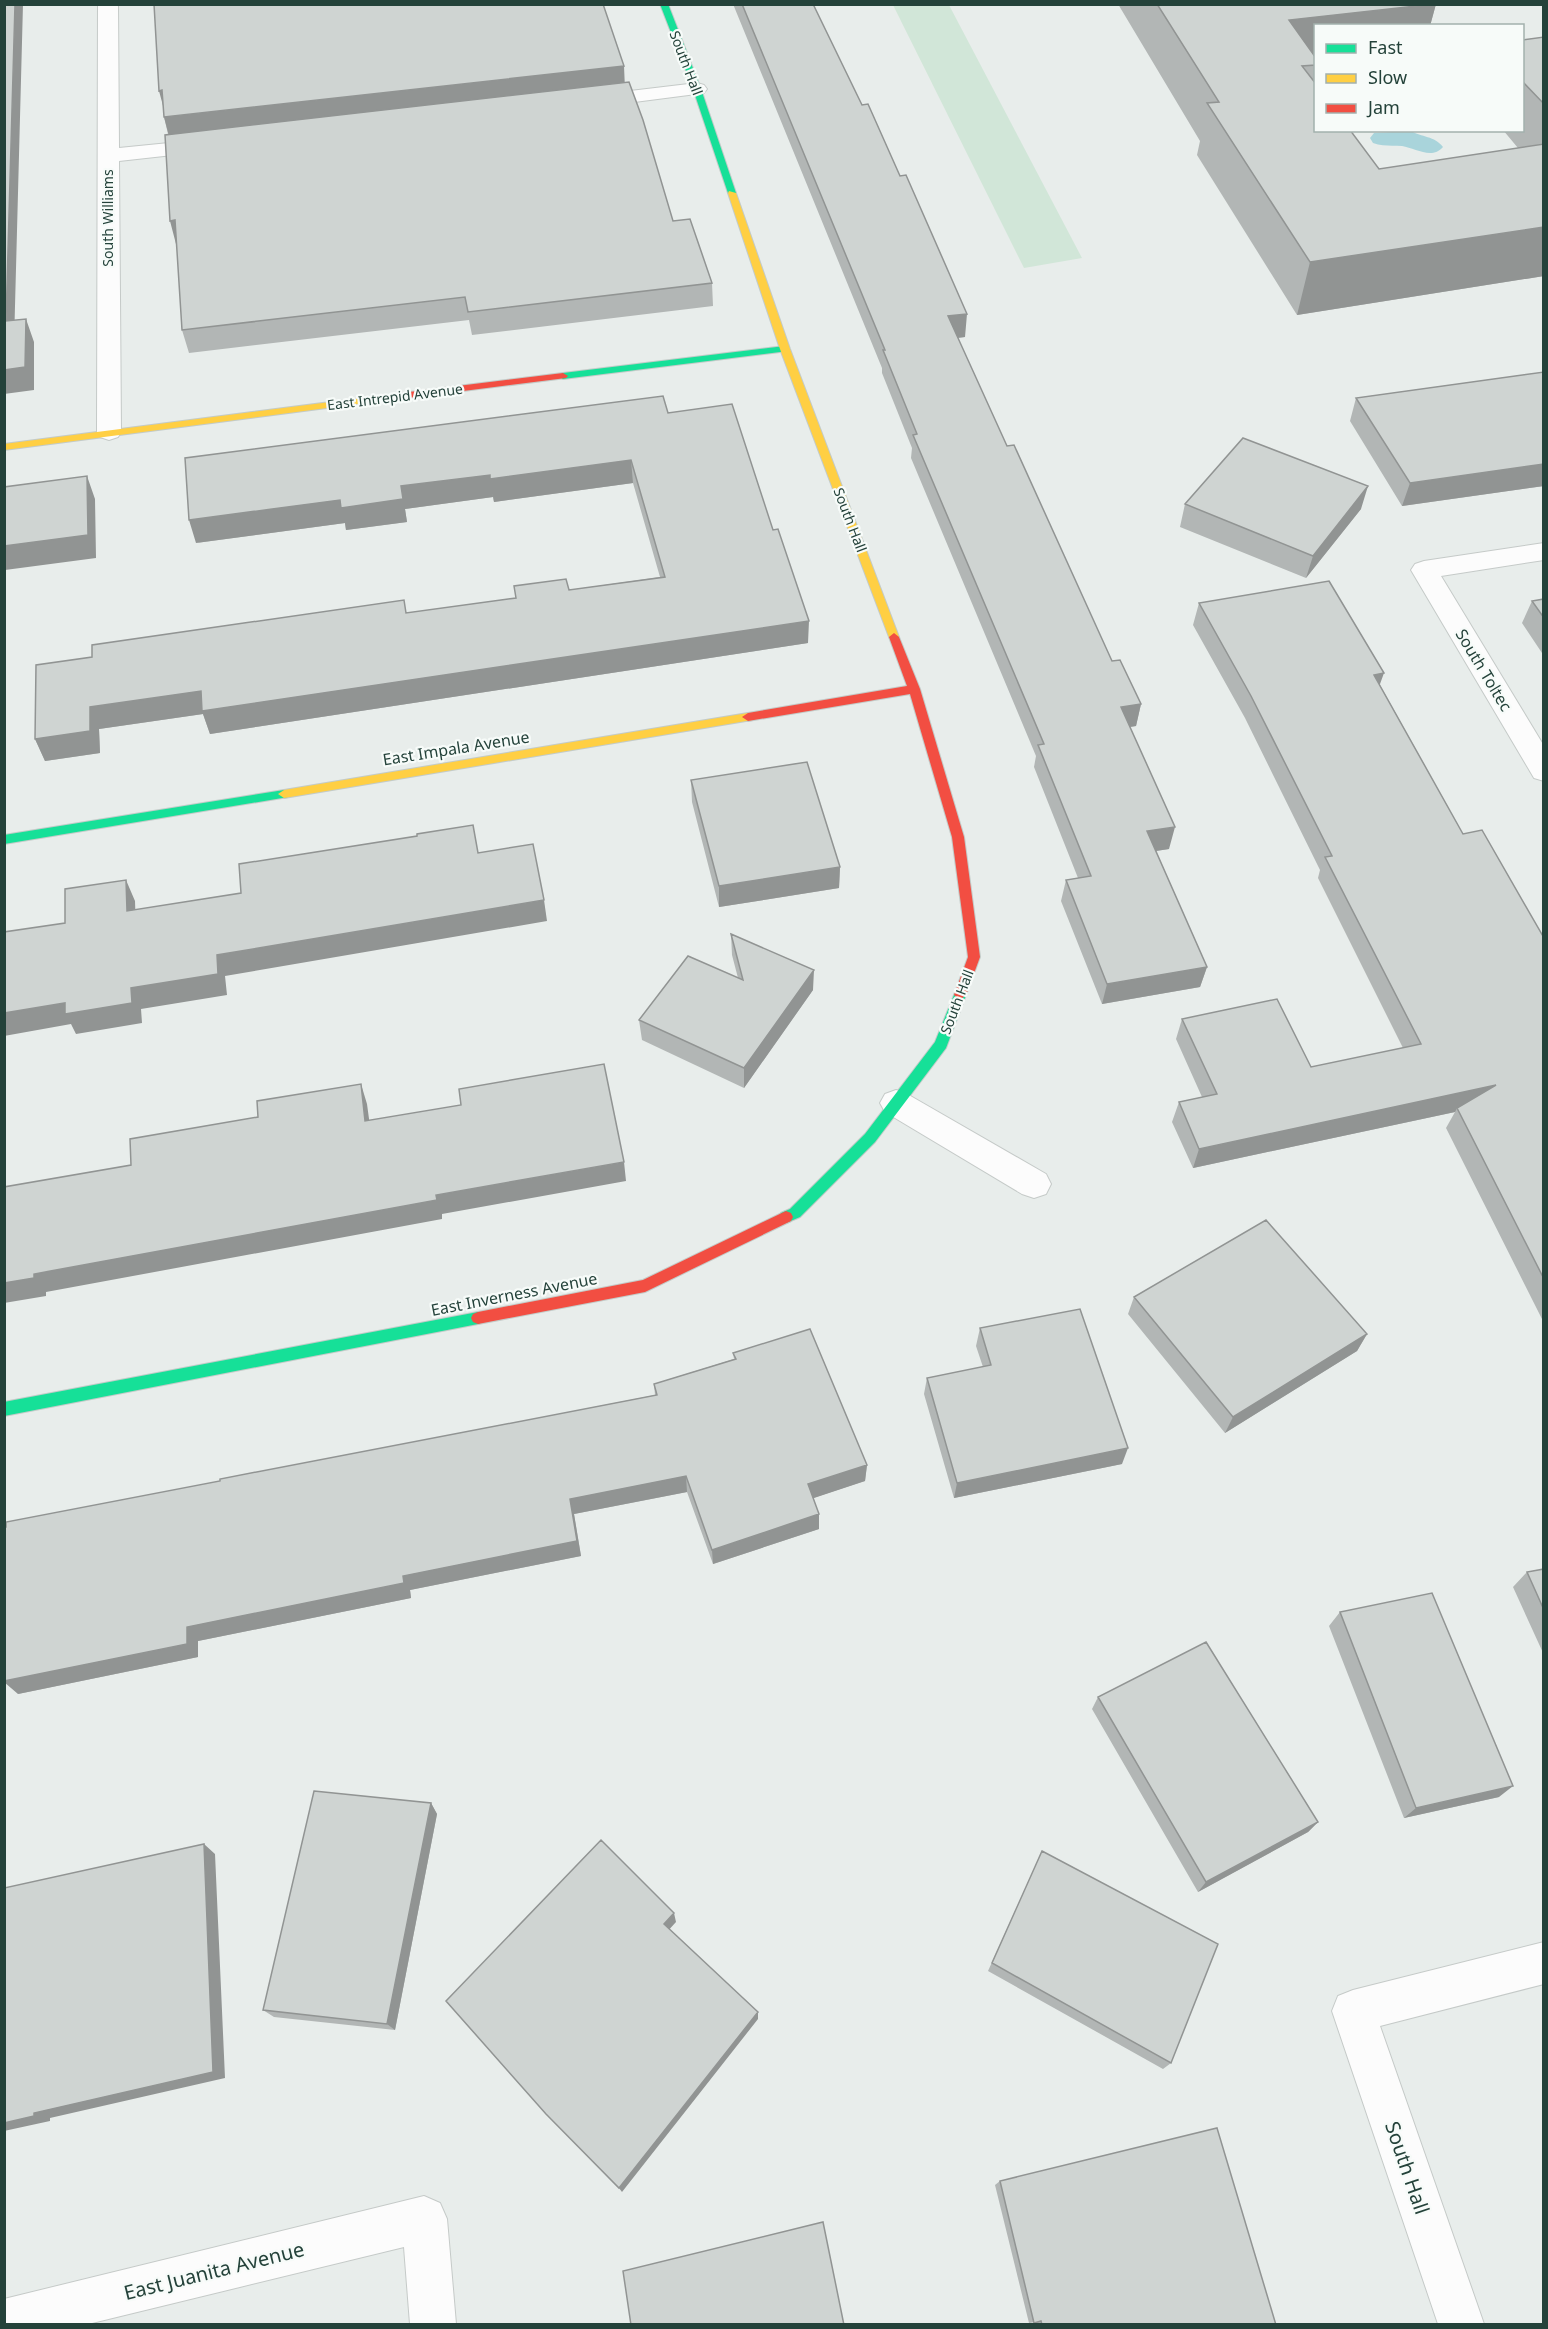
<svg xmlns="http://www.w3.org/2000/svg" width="1548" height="2329" viewBox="0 0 1548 2329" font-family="'Noto Sans',sans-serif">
<rect width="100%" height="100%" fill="#e8edeb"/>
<path fill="#d1e6d8" d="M 893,5 L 949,5 L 1082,258 L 1024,268 Z"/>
<path fill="#a9d4db" d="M 1411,131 C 1421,137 1435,136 1443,147 C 1432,160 1415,148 1402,146 C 1392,145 1383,147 1373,143 L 1370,138 L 1374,133 Z"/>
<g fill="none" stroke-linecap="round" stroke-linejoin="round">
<defs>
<path id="street" d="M 98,4 L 118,4 L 119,148 L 209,139 L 216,141 L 220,145 L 216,149 L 209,151 L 119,161 L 121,432 L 118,437 L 109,440 L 100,437 L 97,432 Z
M 697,83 L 704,85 L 707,89 L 704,93 L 588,108 L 581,106 L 578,102 L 581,98 L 588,96 Z
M 1544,543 L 1544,560 L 1441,576 L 1544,746 L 1544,781 L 1534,778 L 1411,570 L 1415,564 L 1424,561 Z
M 896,1090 L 907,1094 L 1046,1174 L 1051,1184 L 1046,1194 L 1034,1198 L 1022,1194 L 885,1112 L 880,1103 L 885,1094 Z
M 1544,1942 L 1544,1984 L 1380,2026 L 1484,2324 L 1438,2324 L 1332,2011 L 1338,1996 L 1353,1990 Z
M 424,2196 L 440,2203 L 447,2219 L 456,2324 L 410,2324 L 404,2247 L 88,2324 L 4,2324 L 4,2299 Z"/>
<path id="fast" d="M 660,4 L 668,4 L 701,89 L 736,193 L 735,195 L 728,193 L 693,89 Z
M 785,346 L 788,347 L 788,351 L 563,379 L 558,376 L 563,373 Z
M 284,790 L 288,791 L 290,794 L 288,797 L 4,844 L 4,835 Z
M 960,990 L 966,995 L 946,1048 L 875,1142 L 800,1217 L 786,1223 L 781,1221 L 779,1217 L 781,1213 L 790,1209 L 865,1134 L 935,1042 L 954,995 Z
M 478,1312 L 483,1314 L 485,1318 L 483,1322 L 478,1324 L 4,1416 L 4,1402 Z"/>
<path id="slow" d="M 729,191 L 736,193 L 790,349 L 899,637 L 898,640 L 894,641 L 889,637 L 780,349 L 728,193 Z
M 385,395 L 388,396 L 388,400 L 4,450 L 4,444 Z
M 748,713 L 754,717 L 752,720 L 284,798 L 278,794 L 284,790 Z"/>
<path id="jam" d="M 563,373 L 568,376 L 566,378 L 385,401 L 380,398 L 385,395 Z
M 894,633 L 899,637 L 920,689 L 964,837 L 980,957 L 966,995 L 960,1000 L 954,995 L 968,957 L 952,837 L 910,694 L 748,721 L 742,717 L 748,713 L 907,686 L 889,637 Z
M 786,1211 L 791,1213 L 793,1217 L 791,1221 L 645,1292 L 478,1324 L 473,1322 L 471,1318 L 473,1314 L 478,1312 L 643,1280 Z"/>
</defs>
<use href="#street" stroke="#c5cac8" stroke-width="2"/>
<use href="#fast" stroke="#c3cbc8" stroke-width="2"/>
<use href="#slow" stroke="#c3cbc8" stroke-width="2"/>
<use href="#jam" stroke="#c3cbc8" stroke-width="2"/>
<use href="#street" fill="#fcfcfc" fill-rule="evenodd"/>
<use href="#fast" fill="#16e098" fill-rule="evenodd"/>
<use href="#slow" fill="#ffcf43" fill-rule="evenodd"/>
<use href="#jam" fill="#f24e42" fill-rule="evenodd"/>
</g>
<path fill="#b2b6b5" d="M 733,4 L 813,4 L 965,337 L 958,338 L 1007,446 L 1112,661 L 1141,704 L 1136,726 L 1130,727 L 1169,849 L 1156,851 L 1207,967 L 1200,987 L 1102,1004 L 1061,901 L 1066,880 L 1078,878 L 1034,767 L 1036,756 L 911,458 L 912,448 L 882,373 L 882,368 Z
M 1118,4 L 1436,4 L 1430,26 L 1316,26 L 1316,130 L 1379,169 L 1518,148 L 1503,130 L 1522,130 L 1522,40 L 1544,37 L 1544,276 L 1297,315 L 1197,155 L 1200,141 Z
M 625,83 L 673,221 L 712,283 L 713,306 L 472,335 L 469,320 L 189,353 L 182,330 L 177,244 L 176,244 L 168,134 L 164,117 Z
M 1544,372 L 1544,486 L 1402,506 L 1350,421 L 1356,398 Z
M 668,413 L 808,643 L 210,734 L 203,714 L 99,729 L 100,753 L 45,761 L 35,739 L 407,613 L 516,598 L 514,586 L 569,590 L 660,577 L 633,483 L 494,502 L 493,497 L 405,509 L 407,522 L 346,530 L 345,523 L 196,543 Z
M 1185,504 L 1361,509 L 1306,578 L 1180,527 Z
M 1544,599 L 1544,656 L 1522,623 L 1532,601 Z
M 1199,603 L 1380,685 L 1463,834 L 1544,938 L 1544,1323 L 1446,1128 L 1455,1112 L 1193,1168 L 1172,1122 L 1179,1102 L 1202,1097 L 1176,1039 L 1182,1019 L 1311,1067 L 1403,1048 L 1318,878 L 1320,870 L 1245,718 L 1193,625 Z
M 691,780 L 840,867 L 839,888 L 719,907 L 692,802 Z
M 731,934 L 813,990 L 744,1088 L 642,1040 L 639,1020 L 738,978 L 732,955 Z
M 1134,1297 L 1367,1334 L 1357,1351 L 1225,1433 L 1128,1314 Z
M 980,1328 L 1122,1464 L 954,1498 L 924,1394 L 927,1378 L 983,1367 L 976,1346 Z
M 733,1353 L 867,1465 L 865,1481 L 813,1498 L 819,1529 L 713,1564 L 687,1492 L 574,1514 L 581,1556 L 410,1590 L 411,1598 L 198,1641 L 198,1657 L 18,1694 L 220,1481 L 655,1395 L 654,1384 L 734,1359 Z
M 1544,1569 L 1544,1655 L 1513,1587 L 1527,1572 Z
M 1340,1612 L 1499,1797 L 1404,1818 L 1329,1626 Z
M 1098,1697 L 1318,1822 L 1308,1832 L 1198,1892 L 1092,1709 Z
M 431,1803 L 437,1814 L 395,2030 L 274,2017 L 263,2010 Z
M 1042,1851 L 1171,2063 L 1163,2069 L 988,1971 Z
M 1000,2181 L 1276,2325 L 1036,2325 L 1036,2322 L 1029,2323 L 995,2185 Z"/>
<path fill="#919493" d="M 15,4 L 23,4 L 14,344 L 6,321 Z
M 1436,4 L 1430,26 L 1316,26 L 1316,65 L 1289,20 Z
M 624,66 L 625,89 L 170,140 L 164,117 Z
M 162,90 L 165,113 L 159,91 Z
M 175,220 L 182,243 L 176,244 L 170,221 Z
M 1544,227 L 1544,276 L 1297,315 L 1310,262 Z
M 967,314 L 965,337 L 946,339 L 948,316 Z
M 26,319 L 34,342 L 34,390 L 4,394 L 4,370 Z
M 631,460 L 633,483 L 494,502 L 490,479 Z
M 1544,464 L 1544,486 L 1402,506 L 1410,483 Z
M 490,475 L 493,497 L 405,509 L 407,522 L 346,530 L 345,523 L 196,543 L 189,520 L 401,486 Z
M 87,476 L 95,499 L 96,558 L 5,570 L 4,581 L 4,546 Z
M 1368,486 L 1361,509 L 1306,578 L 1313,556 Z
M 809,621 L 808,643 L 210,734 L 203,714 L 99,729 L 100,753 L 45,761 L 35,739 L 90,707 L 201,691 Z
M 1384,673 L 1376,695 L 1374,675 Z
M 1141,704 L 1136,726 L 1116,729 L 1121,707 Z
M 1175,827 L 1169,849 L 1142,853 L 1147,831 Z
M 840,867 L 839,888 L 719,907 L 719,886 Z
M 126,880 L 135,901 L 136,932 L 127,911 Z
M 544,900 L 547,921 L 225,976 L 227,995 L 141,1009 L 142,1023 L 76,1034 L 71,1024 L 4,1036 L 4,1013 L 65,1003 L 131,988 L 217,955 Z
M 1207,967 L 1200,987 L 1102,1004 L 1107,984 Z
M 814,970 L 813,990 L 744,1088 L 744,1068 Z
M 361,1084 L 367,1104 L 372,1141 L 365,1121 Z
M 1496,1085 L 1457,1108 L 1455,1112 L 1193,1168 L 1199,1149 Z
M 624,1162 L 626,1181 L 442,1214 L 442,1219 L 46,1292 L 46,1296 L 4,1303 L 4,1283 L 34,1274 L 436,1195 Z
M 1367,1334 L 1357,1351 L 1225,1433 L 1233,1417 Z
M 1128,1448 L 1122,1464 L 954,1498 L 957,1483 Z
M 867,1465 L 865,1481 L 808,1500 L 808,1484 Z
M 686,1476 L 687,1492 L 574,1514 L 581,1556 L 410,1590 L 411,1598 L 198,1641 L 198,1657 L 18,1694 L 4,1682 L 4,1681 L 187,1627 L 403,1576 L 570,1499 Z
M 819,1514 L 819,1529 L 713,1564 L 712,1550 Z
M 1513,1786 L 1499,1797 L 1404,1818 L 1416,1808 Z
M 431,1803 L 437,1814 L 395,2030 L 387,2024 Z
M 1318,1822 L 1308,1832 L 1198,1892 L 1206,1882 Z
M 204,1844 L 215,1854 L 225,2078 L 50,2118 L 50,2121 L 4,2131 L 4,2123 L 34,2113 Z
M 674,1913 L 676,1922 L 666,1933 L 664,1924 Z
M 758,2012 L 758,2019 L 622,2192 L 619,2188 Z"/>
<path fill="#cfd4d2" stroke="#919493" stroke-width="1.5" d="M 4,4 L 15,4 L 6,321 L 26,319 L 25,367 L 4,370 Z
M 154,4 L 603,4 L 624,66 L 164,117 L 162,90 L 159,91 Z
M 742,4 L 813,4 L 862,105 L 868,104 L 900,176 L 906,175 L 967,314 L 948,316 L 1007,446 L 1014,445 L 1112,661 L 1120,660 L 1141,704 L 1121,707 L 1175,827 L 1147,831 L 1207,967 L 1107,984 L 1066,880 L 1091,876 L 1038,745 L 1044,744 L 913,435 L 917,434 L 883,350 L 885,350 Z
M 1157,4 L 1434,4 L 1289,20 L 1316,58 L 1316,65 L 1302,66 L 1316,84 L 1316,130 L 1350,130 L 1379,169 L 1544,144 L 1544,227 L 1310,262 L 1207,103 L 1219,102 Z
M 1544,37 L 1544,104 L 1522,81 L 1522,40 Z
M 629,82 L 643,120 L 673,221 L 690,219 L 712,283 L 468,312 L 465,297 L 182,330 L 175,220 L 170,221 L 165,135 Z
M 1544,372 L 1544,464 L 1410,483 L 1356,398 Z
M 663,396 L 668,413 L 732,404 L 773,530 L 778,529 L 809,621 L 202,711 L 201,691 L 90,707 L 90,731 L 35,739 L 36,665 L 92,657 L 92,645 L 404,600 L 406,613 L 516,598 L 514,586 L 566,579 L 569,590 L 665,577 L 631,460 L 490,479 L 490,475 L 401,486 L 403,499 L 341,508 L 340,500 L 189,520 L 185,458 Z
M 1243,438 L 1368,486 L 1313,556 L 1185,504 Z
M 87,476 L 88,535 L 4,546 L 4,487 Z
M 1329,581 L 1384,673 L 1374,675 L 1463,834 L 1482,830 L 1544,938 L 1544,1279 L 1457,1108 L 1496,1085 L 1199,1149 L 1179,1102 L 1217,1094 L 1182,1019 L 1277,999 L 1311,1067 L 1421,1044 L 1325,857 L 1332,856 L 1251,696 L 1199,603 Z
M 1544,599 L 1544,618 L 1532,601 Z
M 807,762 L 840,867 L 719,886 L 691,780 Z
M 473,825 L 478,853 L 533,844 L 544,900 L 217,955 L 218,974 L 131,988 L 132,1003 L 65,1014 L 65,1003 L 4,1013 L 4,932 L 65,923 L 65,889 L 126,880 L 127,911 L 241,893 L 239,864 L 417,836 L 417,834 Z
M 731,934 L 814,970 L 744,1068 L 639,1020 L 688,956 L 743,980 Z
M 604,1064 L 624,1162 L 436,1195 L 437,1200 L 34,1274 L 34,1278 L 4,1283 L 4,1187 L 131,1165 L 130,1139 L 258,1117 L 257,1101 L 361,1084 L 365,1121 L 461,1105 L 459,1089 Z
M 1266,1220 L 1367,1334 L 1233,1417 L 1134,1297 Z
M 1080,1309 L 1128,1448 L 957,1483 L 927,1378 L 991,1365 L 980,1328 Z
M 810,1329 L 867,1465 L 808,1484 L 819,1514 L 712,1550 L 686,1476 L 570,1499 L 577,1541 L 403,1576 L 404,1583 L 187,1627 L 187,1644 L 4,1681 L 4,1527 L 6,1527 L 6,1522 L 220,1481 L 220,1479 L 657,1395 L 654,1384 L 736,1359 L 733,1353 Z
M 1544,1569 L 1544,1610 L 1527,1572 Z
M 1432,1593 L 1513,1786 L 1416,1808 L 1340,1612 Z
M 1206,1642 L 1318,1822 L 1206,1882 L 1098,1697 Z
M 314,1791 L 431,1803 L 387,2024 L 263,2010 Z
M 601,1840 L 674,1913 L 664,1924 L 758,2012 L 619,2188 L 546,2114 L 446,2001 Z
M 204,1844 L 213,2072 L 34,2113 L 34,2116 L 4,2123 L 4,1888 Z
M 1042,1851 L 1218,1944 L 1171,2063 L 992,1963 Z
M 1217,2128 L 1276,2325 L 1042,2325 L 1041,2321 L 1034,2323 L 1000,2181 Z
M 823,2222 L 844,2325 L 631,2325 L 623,2271 Z"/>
<g text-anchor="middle" stroke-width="4.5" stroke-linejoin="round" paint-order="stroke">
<g font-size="14" fill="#24423a" stroke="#f7fbf9">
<text transform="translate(686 63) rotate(69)" y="5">South Hall</text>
<text transform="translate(108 218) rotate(-90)" y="5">South Williams</text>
<text transform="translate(395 397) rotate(-7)" y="5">East Intrepid Avenue</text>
<text transform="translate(850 520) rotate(69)" y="5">South Hall</text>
<text transform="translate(957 1002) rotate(-69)" y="5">South Hall</text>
</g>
<g font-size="16" fill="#24423a" stroke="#f7fbf9">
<text transform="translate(1484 670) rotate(59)" y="6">South Toltec</text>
<text transform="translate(456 748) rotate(-9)" y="6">East Impala Avenue</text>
<text transform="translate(514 1294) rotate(-11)" y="6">East Inverness Avenue</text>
</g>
<g font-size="20" fill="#24423a" stroke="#f7fbf9">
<text transform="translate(1407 2168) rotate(71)" y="7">South Hall</text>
<text transform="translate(214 2271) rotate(-14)" y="7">East Juanita Avenue</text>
</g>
</g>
<rect width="1548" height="2329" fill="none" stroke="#24423a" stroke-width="12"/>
<rect x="1314" y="24" width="210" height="108" fill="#f7fbf9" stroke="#a3b1ad" stroke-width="1.5"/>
<rect x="1326" y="44" width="30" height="9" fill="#16e098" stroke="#a3b1ad" stroke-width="1.5"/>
<text x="1368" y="54" font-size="18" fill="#24423a">Fast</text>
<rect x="1326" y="74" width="30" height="9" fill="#ffcf43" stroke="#a3b1ad" stroke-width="1.5"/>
<text x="1368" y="84" font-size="18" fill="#24423a">Slow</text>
<rect x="1326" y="104" width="30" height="9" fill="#f24e42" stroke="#a3b1ad" stroke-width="1.5"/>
<text x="1368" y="114" font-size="18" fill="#24423a">Jam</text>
</svg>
